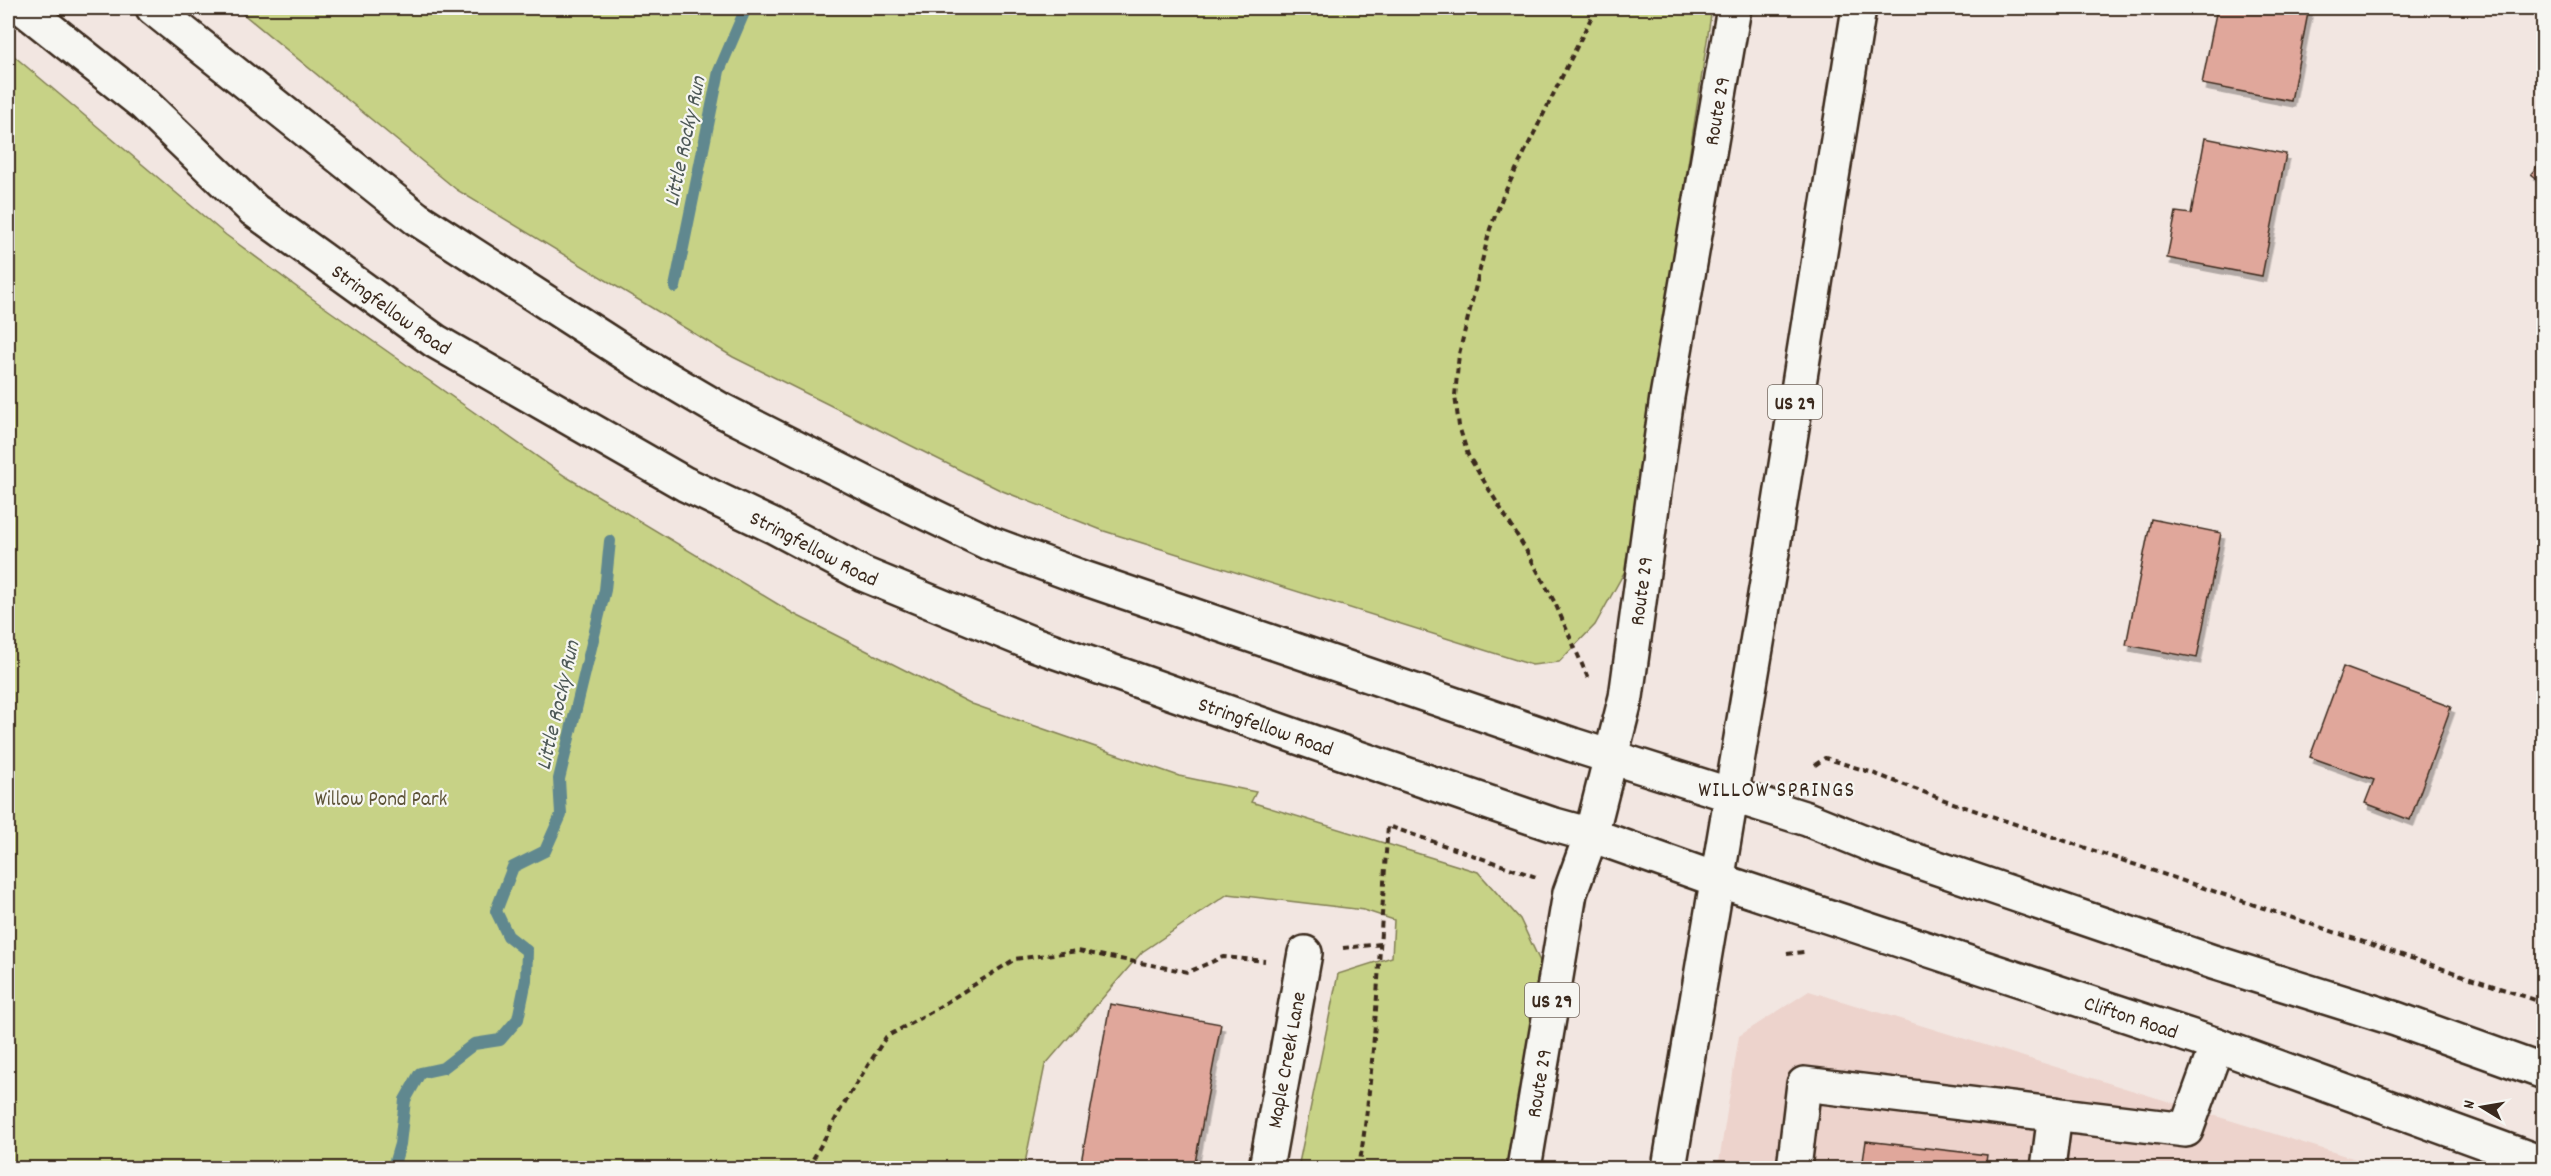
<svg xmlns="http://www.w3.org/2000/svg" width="2551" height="1176" viewBox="0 0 2551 1176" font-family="Dekko,sans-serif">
<defs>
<filter id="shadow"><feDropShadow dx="3.5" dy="6" stdDeviation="0" flood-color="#0004"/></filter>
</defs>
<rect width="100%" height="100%" fill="#f2e6e1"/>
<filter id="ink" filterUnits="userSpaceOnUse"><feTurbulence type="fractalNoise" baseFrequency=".0167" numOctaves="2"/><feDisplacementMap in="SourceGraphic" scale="12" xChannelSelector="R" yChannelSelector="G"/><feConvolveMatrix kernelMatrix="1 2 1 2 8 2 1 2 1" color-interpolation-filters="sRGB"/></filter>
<g filter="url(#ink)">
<path fill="#edd3cc" d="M 1809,991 L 2385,1168 L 1718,1168 L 1739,1036 Z"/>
<path fill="#c7d286" stroke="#817e52" stroke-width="1.5" d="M 236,8 L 1712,8 L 1626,569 L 1595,625 L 1559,662 L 1532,665 L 1104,531 L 1000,490 L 733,357 L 457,190 Z
M 8,51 L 226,235 L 317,302 L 565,476 L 794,614 L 972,704 L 1179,776 L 1256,792 L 1251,802 L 1478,872 L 1520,919 L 1545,972 L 1539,1168 L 1298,1168 L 1338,974 L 1392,957 L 1394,920 L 1364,910 L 1228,894 L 1142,952 L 1045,1065 L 1024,1168 L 8,1168 Z"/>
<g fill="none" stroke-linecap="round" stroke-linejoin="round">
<path stroke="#61888f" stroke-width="12" d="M 675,287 L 719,71 L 746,8
M 393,1168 L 400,1144 L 405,1100 L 420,1073 L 443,1068 L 474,1044 L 500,1040 L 518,1019 L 526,980 L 527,951 L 508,936 L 496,911 L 513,867 L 545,851 L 561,815 L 559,779 L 605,590 L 610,541"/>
</g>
<path fill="#e0a79b" stroke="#3b2a1e" stroke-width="1.5" filter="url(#shadow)" d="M 2217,8 L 2309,8 L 2291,101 L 2202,84 Z
M 2205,138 L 2286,154 L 2262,276 L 2167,258 L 2176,212 L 2191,214 Z
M 2544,158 L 2544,184 L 2531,174 Z
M 2151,519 L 2221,533 L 2197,658 L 2126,645 Z
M 2343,667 L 2451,707 L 2410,820 L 2365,803 L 2374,780 L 2310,757 Z
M 1110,1004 L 1221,1024 L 1194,1168 L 1080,1168 Z
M 1866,1141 L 1987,1155 L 1985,1168 L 1862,1168 Z"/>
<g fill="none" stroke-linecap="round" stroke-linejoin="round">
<defs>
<g id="minor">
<path id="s1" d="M 1266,1168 L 1305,953"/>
<path d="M 1794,1168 L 1804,1084 L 2186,1130 L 2217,1045"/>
<path d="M 2048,1168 L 2055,1114"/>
</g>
<g id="major">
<path id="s2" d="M 23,8 L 144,104 L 254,210 L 435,341 L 685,484 L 773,526 L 863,574 L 1031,643 L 1312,742 L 1551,824 L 1591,835 L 1718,880 L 2217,1045 L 2544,1164"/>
<path d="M 153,8 L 416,218 L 546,302 L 639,362 L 719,409 L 891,496 L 989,543 L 1078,576 L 1573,745 L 1807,819 L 1879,848 L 2213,962 L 2396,1019 L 2544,1072"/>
<path id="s3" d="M 1524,1168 L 1570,893 L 1591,835 L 1626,697 L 1667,397 L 1734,8"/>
<path d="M 1669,1168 L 1771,559 L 1859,8"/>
</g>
</defs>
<use href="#minor" stroke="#3b2a1e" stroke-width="38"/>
<use href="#major" stroke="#3b2a1e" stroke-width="38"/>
<path stroke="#3b2a1e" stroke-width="4" stroke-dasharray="6 4.5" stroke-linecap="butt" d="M 1588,678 L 1555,603 L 1526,550 L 1468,455 L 1459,426 L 1455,396 L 1459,354 L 1490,229 L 1503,196 L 1596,8
M 1815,765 L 1825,758 L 1870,772 L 1950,802 L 2544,1003
M 1343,948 L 1381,944
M 1787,954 L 1804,952
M 808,1168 L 849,1095 L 886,1037 L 931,1012 L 1015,959 L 1078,951 L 1188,972 L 1223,957 L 1265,961
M 1359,1168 C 1377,1055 1379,940 1388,826 L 1536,877"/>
<use href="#minor" stroke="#f6f6f2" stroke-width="33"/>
<use href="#major" stroke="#f6f6f2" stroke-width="33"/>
</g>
</g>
<g text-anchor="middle" stroke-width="4.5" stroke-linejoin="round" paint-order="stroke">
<g fill="#f6f6f2" stroke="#73675e" stroke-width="1.5">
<rect x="1768" y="385" width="54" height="34" rx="4.5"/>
<rect x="1525" y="983" width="54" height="34" rx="4.5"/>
</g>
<g font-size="20" font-weight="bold" fill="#3b2a1e">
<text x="1795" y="409">US 29</text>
<text x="1552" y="1007">US 29</text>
</g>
<g font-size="21" fill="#3b2a1e" stroke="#f6f6f2">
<text dy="7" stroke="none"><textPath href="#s3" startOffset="1076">Route 29</textPath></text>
<text dy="7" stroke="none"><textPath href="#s2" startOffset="477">Stringfellow Road</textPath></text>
<text dy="7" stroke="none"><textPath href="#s2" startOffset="963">Stringfellow Road</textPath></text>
<text dy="7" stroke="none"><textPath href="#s3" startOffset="590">Route 29</textPath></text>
<text dy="7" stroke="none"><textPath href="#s2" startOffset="1449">Stringfellow Road</textPath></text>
<text dy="7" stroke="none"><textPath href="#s2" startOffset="2362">Clifton Road</textPath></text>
<text dy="7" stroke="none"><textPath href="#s1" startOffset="110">Maple Creek Lane</textPath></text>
<text dy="7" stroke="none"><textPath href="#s3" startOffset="86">Route 29</textPath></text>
</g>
<g font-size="21" fill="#5e5438" stroke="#f6f6f2">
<text x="381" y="805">Willow Pond Park</text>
</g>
<g font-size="22" font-style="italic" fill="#4e5957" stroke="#f6f6f2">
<text transform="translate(683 141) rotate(-78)" y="8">Little Rocky Run</text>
<text transform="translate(556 705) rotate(-77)" y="8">Little Rocky Run</text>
</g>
<g font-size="22" letter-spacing="1.5" fill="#3b2a1e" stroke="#f6f6f2">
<text x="1777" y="796">WILLOW SPRINGS</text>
</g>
</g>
<rect width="2551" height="1176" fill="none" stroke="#f6f6f2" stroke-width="30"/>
<rect x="15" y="15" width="2521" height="1146" fill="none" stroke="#3b2a1e" stroke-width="2" filter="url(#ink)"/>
<g transform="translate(2482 1107) rotate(281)" stroke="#f6f6f2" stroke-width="4.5" paint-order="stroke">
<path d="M0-4.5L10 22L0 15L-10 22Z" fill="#3b2a1e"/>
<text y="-9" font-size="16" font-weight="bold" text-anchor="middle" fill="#3b2a1e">N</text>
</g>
</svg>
